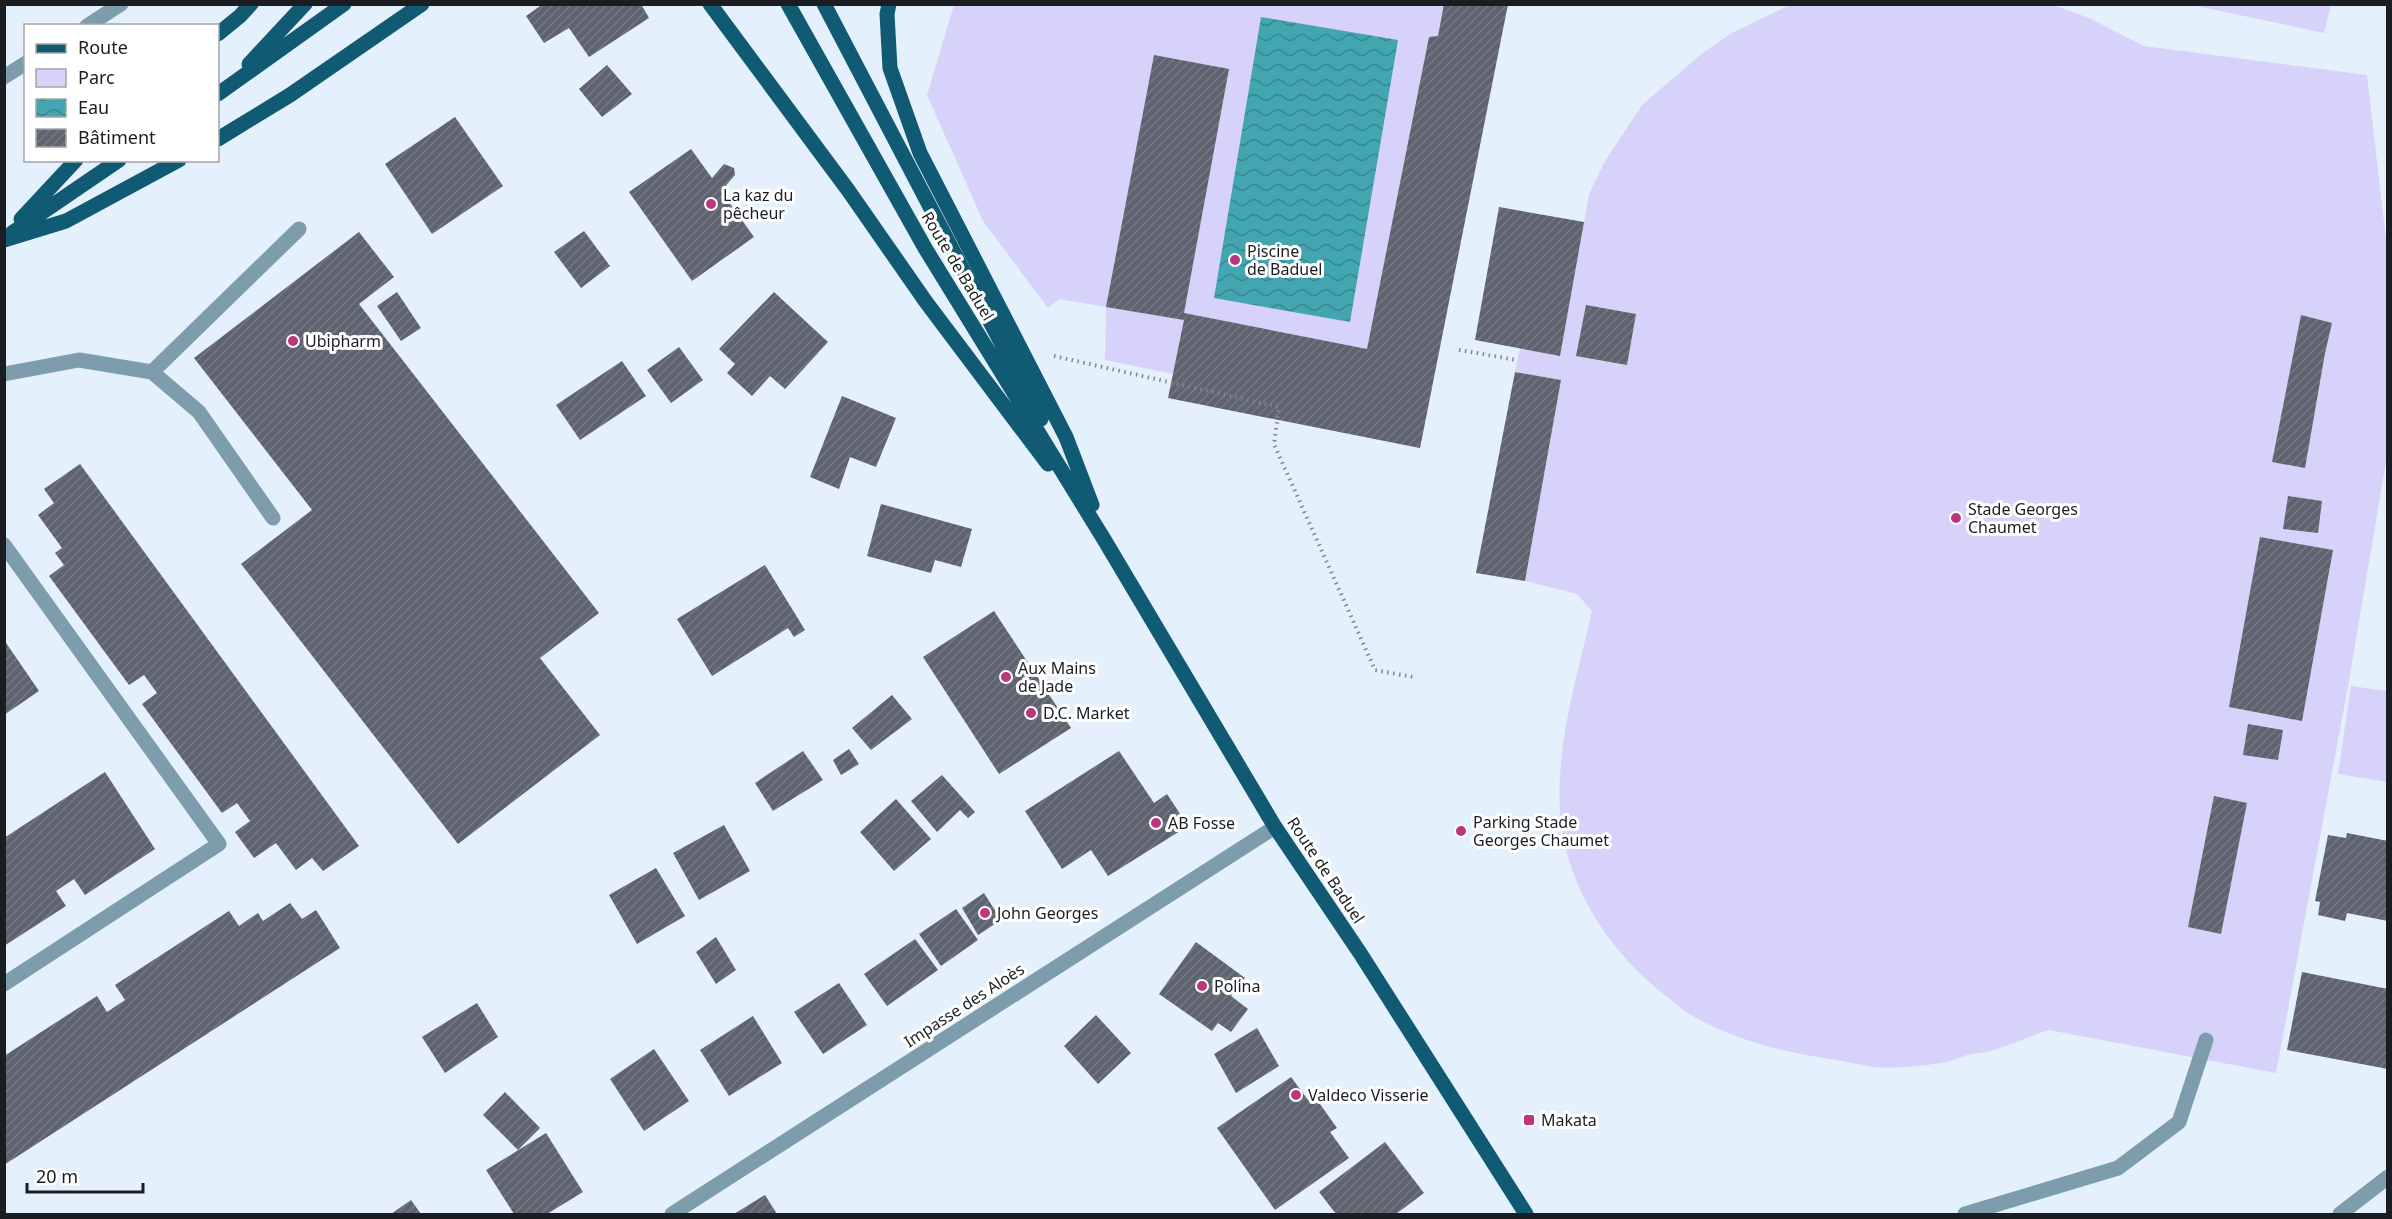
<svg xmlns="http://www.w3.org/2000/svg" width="2392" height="1219" viewBox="0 0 2392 1219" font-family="'Noto Sans',sans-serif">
<defs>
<pattern id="water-waves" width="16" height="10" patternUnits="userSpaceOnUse" patternTransform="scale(1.5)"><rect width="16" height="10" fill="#43a5b0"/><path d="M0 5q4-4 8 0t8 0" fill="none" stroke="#37868f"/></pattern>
<pattern id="building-hatch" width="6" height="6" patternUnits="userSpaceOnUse" patternTransform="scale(1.5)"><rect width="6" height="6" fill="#5e636f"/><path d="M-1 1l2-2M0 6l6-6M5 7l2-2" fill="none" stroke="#757982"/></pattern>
</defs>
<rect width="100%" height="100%" fill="#e4f0fc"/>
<path fill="#d6d2fa" d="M 954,5 L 1508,5 L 1420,448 L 1168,398 L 1173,374 L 1105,360 L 1106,307 L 1059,299 L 1048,308 L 983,221 L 927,95 Z
M 1790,5 L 2053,5 L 2089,18 L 2144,46 L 2367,75 L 2388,257 L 2387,455 L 2349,681 L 2276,1073 L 2049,1030 C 2030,1036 2012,1044 1994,1050 C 1985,1053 1976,1053 1967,1055 C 1958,1058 1950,1062 1941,1063 C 1920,1066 1894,1069 1873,1067 C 1861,1065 1849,1062 1837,1060 C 1786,1053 1736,1041 1691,1015 C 1682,1010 1674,1002 1666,996 C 1614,955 1575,900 1563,835 C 1550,761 1576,683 1592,611 L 1577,594 L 1525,581 L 1561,380 L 1515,372 L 1520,348 L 1584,222 L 1589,194 L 1605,161 L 1642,105 L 1704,52 L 1732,33 Z
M 2192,5 L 2331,5 L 2324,33 Z
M 2351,686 L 2387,691 L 2387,782 L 2338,774 Z"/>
<path fill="url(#water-waves)" d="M 1261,17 L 1398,40 L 1350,322 L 1214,298 Z"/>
<path fill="url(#building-hatch)" d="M 543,4 L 641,4 L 649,18 L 589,57 L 569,28 L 544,43 L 526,16 Z
M 1444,4 L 1508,4 L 1420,448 L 1168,398 L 1184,320 L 1106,307 L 1154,55 L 1229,69 L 1184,313 L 1367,349 L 1429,37 L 1438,36 Z
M 607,65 L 632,94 L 602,117 L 579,89 Z
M 455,117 L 503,186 L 432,234 L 385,164 Z
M 691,149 L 712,178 L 724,164 L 734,168 L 735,175 L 721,191 L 754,237 L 692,281 L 629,192 Z
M 1499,207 L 1584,222 L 1560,356 L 1475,340 Z
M 584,231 L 610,266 L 581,288 L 554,252 Z
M 359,232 L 394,277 L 359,304 L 599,613 L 540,658 L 600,735 L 458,844 L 241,564 L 312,510 L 194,358 Z
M 397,292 L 421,328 L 401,341 L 377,306 Z
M 774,292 L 828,342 L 785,389 L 770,376 L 752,396 L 727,373 L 735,364 L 719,349 Z
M 1586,305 L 1636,314 L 1627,365 L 1576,356 Z
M 2301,315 L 2332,323 L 2325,353 L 2305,468 L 2272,462 Z
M 679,347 L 703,380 L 671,403 L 647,370 Z
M 622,361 L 646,396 L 580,440 L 556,405 Z
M 1515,372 L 1561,380 L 1525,581 L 1476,573 Z
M 842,396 L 896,418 L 876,467 L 850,457 L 839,489 L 810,477 Z
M 80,464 L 359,846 L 323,871 L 312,858 L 296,870 L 276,843 L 254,858 L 235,832 L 250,821 L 237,803 L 222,813 L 142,704 L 157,693 L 144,675 L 129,685 L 49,576 L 64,565 L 55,553 L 62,548 L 38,515 L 54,503 L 44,489 Z
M 2288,496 L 2322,501 L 2318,533 L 2283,529 Z
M 881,504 L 972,529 L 961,567 L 935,560 L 931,573 L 867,556 Z
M 2260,537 L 2333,550 L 2302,721 L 2229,707 Z
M 765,565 L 805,630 L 794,637 L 788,628 L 712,676 L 677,619 Z
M 994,611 L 1071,728 L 999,774 L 923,657 Z
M 4,640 L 39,691 L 4,715 Z
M 892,695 L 912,719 L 871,750 L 852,728 Z
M 2248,724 L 2283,730 L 2278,760 L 2243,755 Z
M 849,749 L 859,764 L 841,775 L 833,760 Z
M 803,751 L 823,780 L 773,811 L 755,783 Z
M 1119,751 L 1154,803 L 1167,794 L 1188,826 L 1108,876 L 1091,850 L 1062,869 L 1025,811 Z
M 105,772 L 155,849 L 85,895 L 74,879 L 56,891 L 66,906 L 4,946 L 4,838 Z
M 942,775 L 975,812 L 968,818 L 960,810 L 937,832 L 911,801 Z
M 2214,796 L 2247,803 L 2221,934 L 2188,927 Z
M 896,799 L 931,839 L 894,871 L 860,832 Z
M 724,825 L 750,871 L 699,900 L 673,853 Z
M 2347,833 L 2388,841 L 2388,921 L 2347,913 L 2345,921 L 2318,915 L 2320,902 L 2315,901 L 2328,835 L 2346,838 Z
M 656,868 L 685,916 L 637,944 L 609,895 Z
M 984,893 L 1001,920 L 978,935 L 962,908 Z
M 290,903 L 302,919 L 316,910 L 340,948 L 4,1165 L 4,1056 L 97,996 L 107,1012 L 125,1000 L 115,985 L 229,911 L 239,926 L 258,913 L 263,921 Z
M 956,909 L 978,940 L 941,966 L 919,934 Z
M 716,937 L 736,970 L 716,984 L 696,952 Z
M 915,939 L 938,970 L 887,1006 L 864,974 Z
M 1196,942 L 1245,978 L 1231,996 L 1248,1009 L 1231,1032 L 1218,1023 L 1212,1031 L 1159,994 Z
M 2302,972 L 2388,989 L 2388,1069 L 2287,1050 Z
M 839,983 L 867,1025 L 823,1054 L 794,1012 Z
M 477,1003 L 498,1037 L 445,1073 L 422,1037 Z
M 1096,1015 L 1131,1053 L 1098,1084 L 1064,1046 Z
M 753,1016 L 782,1063 L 729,1096 L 700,1050 Z
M 1257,1028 L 1279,1066 L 1236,1093 L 1214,1054 Z
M 654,1049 L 689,1101 L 644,1131 L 610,1079 Z
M 1291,1077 L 1308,1100 L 1320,1104 L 1337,1128 L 1330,1132 L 1349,1158 L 1275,1210 L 1217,1128 Z
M 505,1092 L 540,1128 L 518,1150 L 483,1115 Z
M 546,1133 L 583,1192 L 547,1214 L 514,1214 L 486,1170 Z
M 1385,1142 L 1424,1193 L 1396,1214 L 1336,1214 L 1319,1192 Z
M 765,1195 L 777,1214 L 734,1214 Z
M 411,1200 L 421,1214 L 391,1214 Z"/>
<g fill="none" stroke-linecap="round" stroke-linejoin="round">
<path stroke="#7f8790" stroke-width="4" stroke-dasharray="1.5 4.5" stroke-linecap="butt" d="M 1459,350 L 1517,360
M 1054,356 L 1279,407 L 1274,444 L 1375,670 L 1413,677"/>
<path stroke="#7d9dac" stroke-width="15" d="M 87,26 L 121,4
M 4,77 L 26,63
M 152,372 L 299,229
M 4,374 L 79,360 L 152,372 L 199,412 L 273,518
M 4,545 L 219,844 L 4,984
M 672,1214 L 1275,827
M 1965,1214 L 2118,1168 L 2179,1122 L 2206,1040
M 2340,1214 L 2388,1177"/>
<path stroke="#115a73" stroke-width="15" d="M 710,4 L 848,190 L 926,302 L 1048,464
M 788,4 L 925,248 L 1105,541 L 1275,827 L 1360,953 L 1526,1214
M 824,4 L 1041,419
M 889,4 L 887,14 L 890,68 L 920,153 L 1066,437 L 1092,505
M 218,34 L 240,16 L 251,4
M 249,64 L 305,4
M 218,94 L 344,4
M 218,139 L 290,95 L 422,4
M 21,219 L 76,160
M 12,233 L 119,160
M 4,240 L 66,221 L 179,160"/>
</g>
<g fill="#ba377d" stroke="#fff" stroke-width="2">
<circle cx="711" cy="204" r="6"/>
<circle cx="1235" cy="260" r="6"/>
<circle cx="293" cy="341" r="6"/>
<circle cx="1956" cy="518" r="6"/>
<circle cx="1006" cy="677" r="6"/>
<circle cx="1031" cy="713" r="6"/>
<circle cx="1156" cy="823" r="6"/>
<circle cx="1461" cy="831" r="6"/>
<circle cx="985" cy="913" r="6"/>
<circle cx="1202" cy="986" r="6"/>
<circle cx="1296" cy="1095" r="6"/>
<rect x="1523" y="1114" width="12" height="12" rx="3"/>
</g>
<g text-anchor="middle" stroke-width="6" stroke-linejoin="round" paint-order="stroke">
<g font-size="16" fill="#1a1e23" stroke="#fff" text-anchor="start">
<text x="723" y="201">La kaz du<tspan x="723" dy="18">pêcheur</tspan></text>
<text x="1247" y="257">Piscine<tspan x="1247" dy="18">de Baduel</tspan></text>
<text x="305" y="347">Ubipharm</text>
<text x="1968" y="515">Stade Georges<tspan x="1968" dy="18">Chaumet</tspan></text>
<text x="1018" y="674">Aux Mains<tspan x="1018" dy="18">de Jade</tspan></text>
<text x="1043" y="719">D.C. Market</text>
<text x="1473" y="828">Parking Stade<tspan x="1473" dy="18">Georges Chaumet</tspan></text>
<text x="1168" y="829">AB Fosse</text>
<text x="997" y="919">John Georges</text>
<text x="1214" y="992">Polina</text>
<text x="1308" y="1101">Valdeco Visserie</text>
<text x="1541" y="1126">Makata</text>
</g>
<g font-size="16" fill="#1a1e23" stroke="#fff">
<text transform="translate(958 266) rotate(59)" y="6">Route de Baduel</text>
<text transform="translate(1326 870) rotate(56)" y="6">Route de Baduel</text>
<text transform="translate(964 1005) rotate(-33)" y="6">Impasse des Aloès</text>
</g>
</g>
<rect width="2392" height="1219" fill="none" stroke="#1a1e23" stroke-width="12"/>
<rect x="24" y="24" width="195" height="138" fill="#ffffff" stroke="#a3a5a7" stroke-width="1.5"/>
<rect x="36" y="44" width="30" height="9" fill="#115a73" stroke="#a3a5a7" stroke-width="1.5"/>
<text x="78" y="54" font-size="18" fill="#1a1e23">Route</text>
<rect x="36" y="69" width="30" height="18" fill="#d6d2fa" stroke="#a3a5a7" stroke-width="1.5"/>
<text x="78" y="84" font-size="18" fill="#1a1e23">Parc</text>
<rect x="36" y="99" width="30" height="18" fill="url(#water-waves)" stroke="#a3a5a7" stroke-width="1.5"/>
<text x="78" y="114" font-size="18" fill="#1a1e23">Eau</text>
<rect x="36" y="129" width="30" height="18" fill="url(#building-hatch)" stroke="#a3a5a7" stroke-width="1.5"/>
<text x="78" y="144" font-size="18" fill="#1a1e23">Bâtiment</text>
<path d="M27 1183v9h116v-9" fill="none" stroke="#1a1e23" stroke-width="3"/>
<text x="36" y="1183" font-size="18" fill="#1a1e23" stroke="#ffffff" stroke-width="4.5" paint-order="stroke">20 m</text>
</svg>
